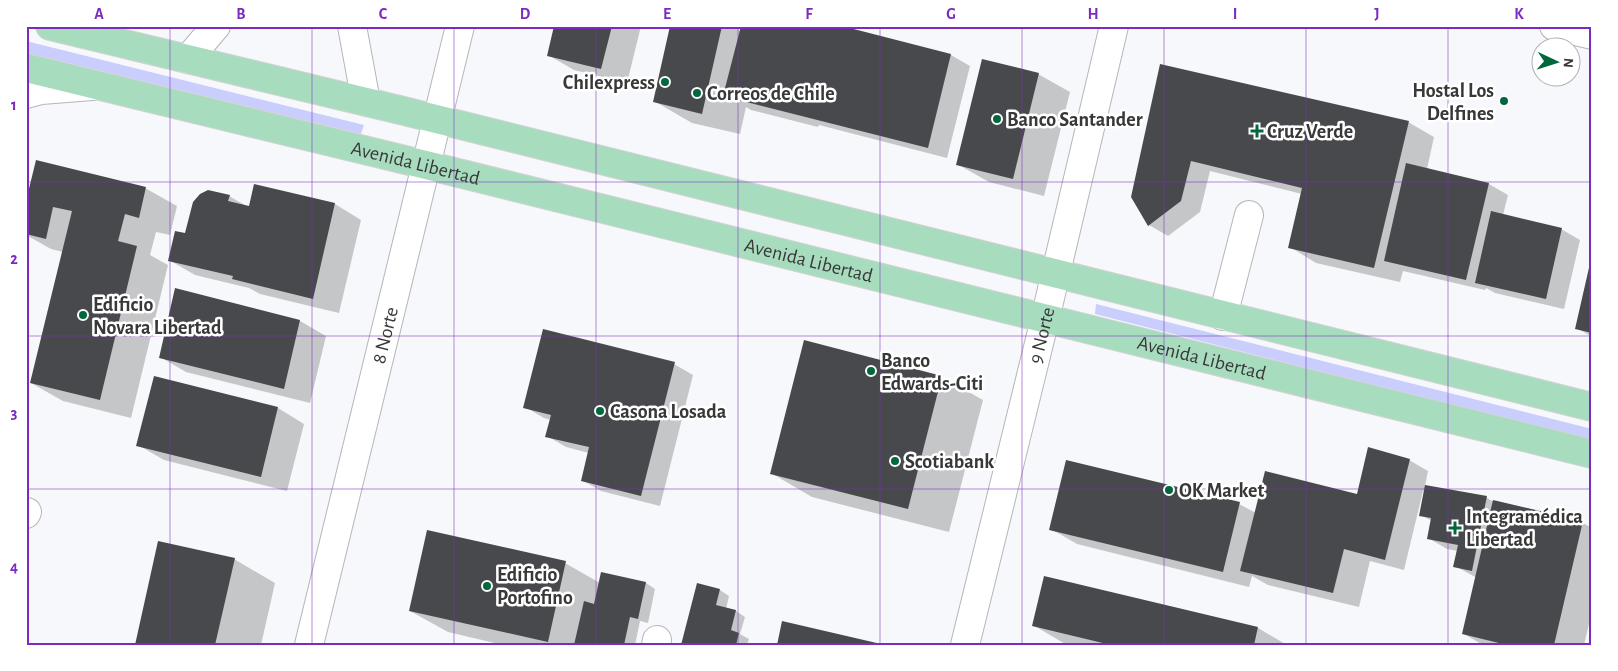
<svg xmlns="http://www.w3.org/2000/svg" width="1618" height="671" viewBox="0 0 1618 671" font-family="'Alegreya Sans',sans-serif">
<rect width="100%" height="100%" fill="#f7f8fb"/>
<path fill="#cacefd" d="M 26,41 L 364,125 L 361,134 L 26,53 Z
M 1096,304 L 1592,429 L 1592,441 L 1095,314 Z"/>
<path fill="#0003" d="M 555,26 L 641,26 L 627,83 L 574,70 L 548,55 Z
M 671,26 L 733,26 L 741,31 L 951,55 L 970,66 L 947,158 L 819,125 L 818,127 L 751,110 L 746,107 L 740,134 L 692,123 L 654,101 Z
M 1161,65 L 1408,122 L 1434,137 L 1427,169 L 1489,184 L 1508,195 L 1503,215 L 1561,229 L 1580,240 L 1564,309 L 1495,293 L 1486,288 L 1485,290 L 1403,271 L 1400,282 L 1316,263 L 1290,247 L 1302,194 L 1210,171 L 1200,212 L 1168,236 L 1149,225 Z
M 1038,74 L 1070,92 L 1044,196 L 989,182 L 957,164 Z
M 145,188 L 177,206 L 170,235 L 156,232 L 150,255 L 168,265 L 131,418 L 63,401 L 31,383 L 63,252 L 51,249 L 26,235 L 26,206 Z
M 229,196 L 250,208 L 335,204 L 361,220 L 339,313 L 260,294 L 249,288 L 195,275 L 169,260 L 186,235 Z
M 1592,261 L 1592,337 L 1577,328 Z
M 176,290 L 300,321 L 326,336 L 310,403 L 186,372 L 160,357 Z
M 805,342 L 942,377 L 983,400 L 949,532 L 812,497 L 771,473 Z
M 674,364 L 693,375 L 660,506 L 601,491 L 582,480 L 589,453 L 566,447 L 547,436 L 551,420 L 544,418 L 525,407 Z
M 278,408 L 304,424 L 287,491 L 164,460 L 138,445 Z
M 1409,460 L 1428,471 L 1425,486 L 1487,498 L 1494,502 L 1583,523 L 1592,528 L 1592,611 L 1584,645 L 1483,645 L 1464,634 L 1477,578 L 1455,566 L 1458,551 L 1447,549 L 1428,538 L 1432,521 L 1421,515 L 1425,491 L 1423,491 L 1404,570 L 1370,561 L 1359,607 L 1268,585 L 1252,576 L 1249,587 L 1077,544 L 1051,529 L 1239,504 L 1256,513 L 1358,495 Z
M 234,559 L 275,583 L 261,645 L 136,645 Z
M 565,563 L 600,583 L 646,583 L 655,589 L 648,623 L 640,621 L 635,645 L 503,645 L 448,632 L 410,611 Z
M 698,584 L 720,590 L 729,596 L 726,609 L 736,611 L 745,617 L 740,634 L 749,639 L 747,645 L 683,645 Z
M 1033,625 L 1258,628 L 1287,645 L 1067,645 Z"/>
<path fill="#48494c" d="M 554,26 L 612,26 L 601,69 L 547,56 Z
M 670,26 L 722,26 L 702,114 L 653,102 Z
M 741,26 L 842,26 L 951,54 L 928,148 L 723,96 Z
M 982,59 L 1039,73 L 1013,179 L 956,165 Z
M 1160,64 L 1409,121 L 1374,268 L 1288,248 L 1302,188 L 1191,161 L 1181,201 L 1148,226 L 1131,197 Z
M 36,160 L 146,187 L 139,218 L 125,214 L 118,241 L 137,246 L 100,400 L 30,383 L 72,211 L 53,207 L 46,239 L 26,234 L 26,201 Z
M 1406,163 L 1489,183 L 1466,280 L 1384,261 Z
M 254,184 L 335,203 L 313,299 L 232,279 L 233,276 L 168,261 L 175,231 L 185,233 L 193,202 L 200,194 L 208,190 L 230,195 L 228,201 L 249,206 Z
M 1491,211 L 1562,228 L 1546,299 L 1475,283 Z
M 1591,259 L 1592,259 L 1592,333 L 1575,329 Z
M 175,288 L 300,320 L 284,389 L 159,358 Z
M 543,329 L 675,362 L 641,496 L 581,481 L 589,447 L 545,437 L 551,415 L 523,408 Z
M 804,340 L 942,376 L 908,509 L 770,474 Z
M 154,376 L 278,407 L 261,477 L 136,446 Z
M 1368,447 L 1410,459 L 1385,560 L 1344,549 L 1333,593 L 1240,571 L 1265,471 L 1357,494 Z
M 1066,460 L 1240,502 L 1223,572 L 1049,530 Z
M 1425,485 L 1487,496 L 1472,571 L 1453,567 L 1458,545 L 1427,539 L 1431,518 L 1419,516 Z
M 1493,500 L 1583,521 L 1554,645 L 1507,645 L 1462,634 Z
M 427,530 L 566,561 L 548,642 L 409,611 Z
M 158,541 L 235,558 L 215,645 L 135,645 Z
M 601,572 L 646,582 L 638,619 L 630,617 L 624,645 L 574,645 L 584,601 L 594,604 Z
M 1044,576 L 1258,627 L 1254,645 L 1111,645 L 1032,626 Z
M 697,583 L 720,589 L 716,605 L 736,610 L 731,630 L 739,633 L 736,645 L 681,645 Z
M 782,621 L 881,644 L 881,645 L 777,645 Z"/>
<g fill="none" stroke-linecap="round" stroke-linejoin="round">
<defs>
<g id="minor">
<path d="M 352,26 L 366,102"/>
<path d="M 1554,26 L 1592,35"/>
<path d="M 188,59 L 216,26"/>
<path d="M 26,94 L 41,90 L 92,86"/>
<path d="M 1223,316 L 1249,215"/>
<path d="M 26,514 L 27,512"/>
<path id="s1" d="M 309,645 L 460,26"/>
<path d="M 656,645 L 657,640"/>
<path id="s2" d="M 965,645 L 1045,319 L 1114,26"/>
</g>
<g id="major">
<path d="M 50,26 L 404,111 L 1592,407"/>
<path id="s3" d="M 26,68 L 426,165 L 1592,454"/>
</g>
</defs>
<use href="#minor" stroke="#b6b6ba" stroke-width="30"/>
<use href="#major" stroke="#d3d3d3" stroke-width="30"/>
<use href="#minor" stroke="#fff" stroke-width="28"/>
<use href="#major" stroke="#a8dcbe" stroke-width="28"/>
</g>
<path fill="none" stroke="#7b2cbf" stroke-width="1" stroke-opacity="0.55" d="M 170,26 L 170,645M 312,26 L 312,645M 454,26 L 454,645M 596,26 L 596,645M 738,26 L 738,645M 880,26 L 880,645M 1022,26 L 1022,645M 1164,26 L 1164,645M 1306,26 L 1306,645M 1448,26 L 1448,645M 26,182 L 1592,182M 26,336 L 1592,336M 26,489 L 1592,489"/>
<g fill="#01673c" stroke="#fff" stroke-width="2">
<circle cx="665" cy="82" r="5"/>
<circle cx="697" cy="93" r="5"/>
<circle cx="1504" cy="101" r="5"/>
<circle cx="997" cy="119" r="5"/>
<path d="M1254.5 123.5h5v5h5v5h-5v5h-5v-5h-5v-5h5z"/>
<circle cx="83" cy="315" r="5"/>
<circle cx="871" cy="371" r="5"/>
<circle cx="600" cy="411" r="5"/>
<circle cx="895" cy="461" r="5"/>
<circle cx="1169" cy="490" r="5"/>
<path d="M1452.5 520.5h5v5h5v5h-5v5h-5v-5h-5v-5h5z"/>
<circle cx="487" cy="586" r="5"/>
</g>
<g text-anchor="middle" stroke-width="5" stroke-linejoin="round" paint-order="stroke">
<g font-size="20" font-weight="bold" fill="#383839" stroke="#fff" text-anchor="start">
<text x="655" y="89" text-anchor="end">Chilexpress</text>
<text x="1494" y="97" text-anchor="end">Hostal Los<tspan x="1494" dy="23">Delfines</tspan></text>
<text x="707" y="100">Correos de Chile</text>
<text x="1007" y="126">Banco Santander</text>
<text x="1267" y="138">Cruz Verde</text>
<text x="93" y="311">Edificio<tspan x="93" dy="23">Novara Libertad</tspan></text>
<text x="881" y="367">Banco<tspan x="881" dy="23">Edwards-Citi</tspan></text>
<text x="610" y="418">Casona Losada</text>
<text x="905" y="468">Scotiabank</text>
<text x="1179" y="497">OK Market</text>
<text x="1466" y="523">Integramédica<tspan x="1466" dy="23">Libertad</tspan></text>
<text x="497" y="581">Edificio<tspan x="497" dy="23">Portofino</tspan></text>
</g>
<g font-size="20" fill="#383839" stroke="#fff">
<text dy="7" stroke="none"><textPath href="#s3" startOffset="401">Avenida Libertad</textPath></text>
<text dy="7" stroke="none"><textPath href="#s3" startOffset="806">Avenida Libertad</textPath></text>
<text dy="7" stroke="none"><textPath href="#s1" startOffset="319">8 Norte</textPath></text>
<text dy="7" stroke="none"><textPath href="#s2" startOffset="319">9 Norte</textPath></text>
<text dy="7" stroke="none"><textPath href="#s3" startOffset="1211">Avenida Libertad</textPath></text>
</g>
</g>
<rect width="1618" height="671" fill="none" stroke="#ffffff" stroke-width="55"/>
<g transform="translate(1556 62) rotate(94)"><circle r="24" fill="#ffffff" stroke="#afafb0"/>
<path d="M0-4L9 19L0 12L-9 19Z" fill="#01673c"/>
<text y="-8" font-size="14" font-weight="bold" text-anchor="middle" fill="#383839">N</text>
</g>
<rect x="28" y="28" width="1562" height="616" fill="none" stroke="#7b2cbf" stroke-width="2"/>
<g font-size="16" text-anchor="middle" font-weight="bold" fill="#7b2cbf">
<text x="99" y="19">A</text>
<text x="241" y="19">B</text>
<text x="383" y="19">C</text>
<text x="525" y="19">D</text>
<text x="667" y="19">E</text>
<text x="809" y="19">F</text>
<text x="951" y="19">G</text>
<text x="1093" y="19">H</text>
<text x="1235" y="19">I</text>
<text x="1377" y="19">J</text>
<text x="1519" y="19">K</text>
<text x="14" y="110">1</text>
<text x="14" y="264">2</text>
<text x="14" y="418">3</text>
<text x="14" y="572">4</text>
</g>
</svg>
